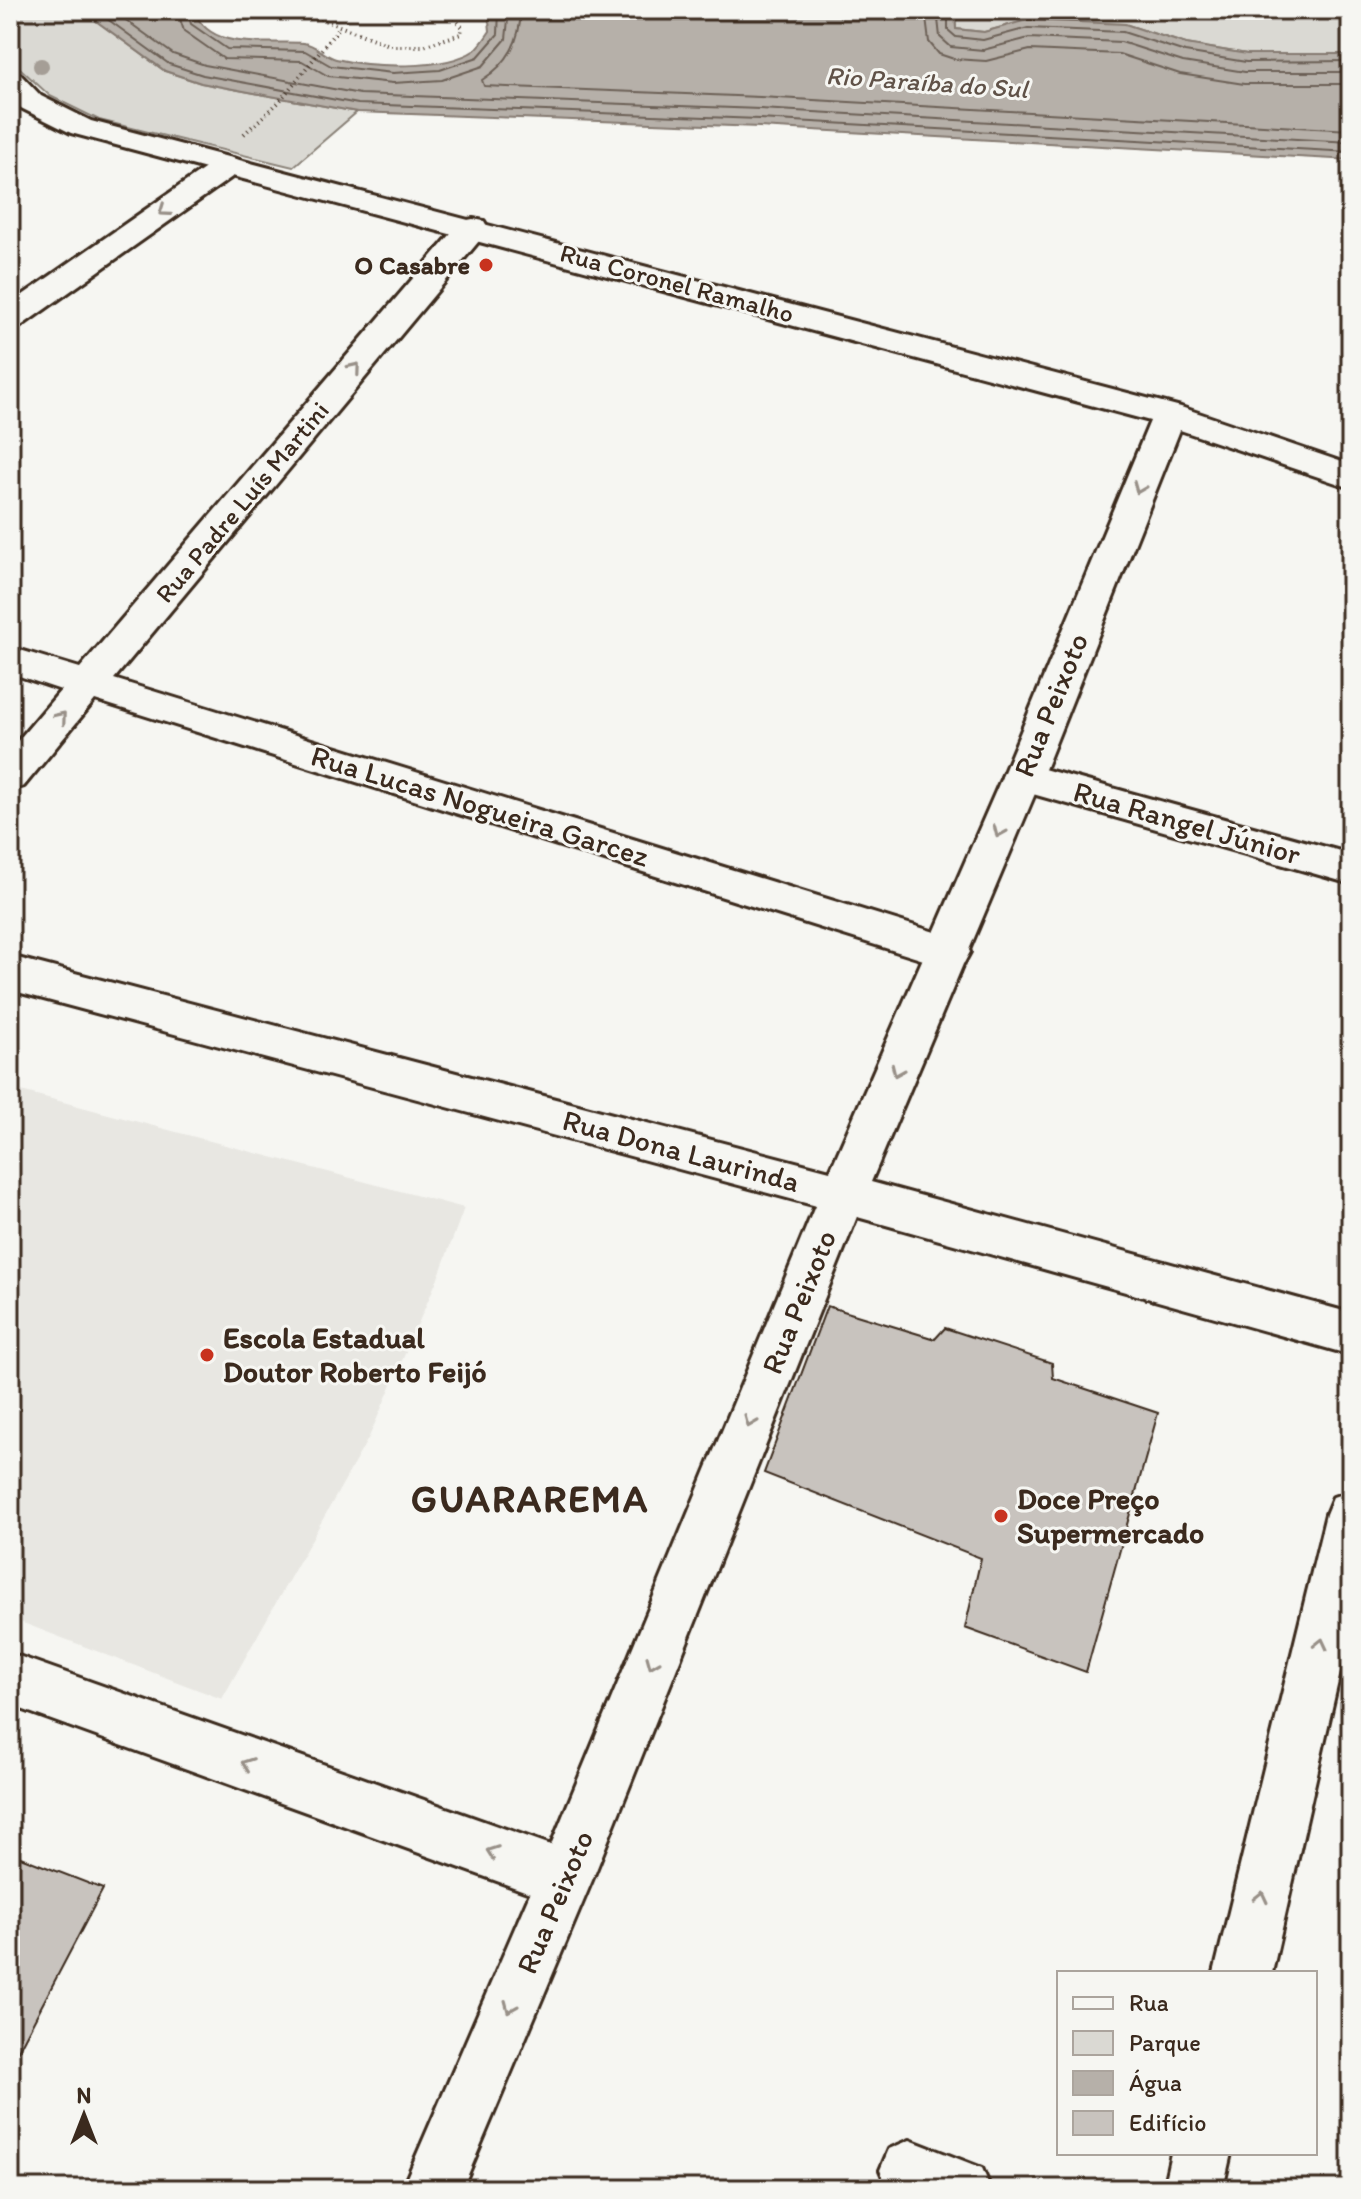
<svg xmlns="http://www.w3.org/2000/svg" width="1361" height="2199" viewBox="0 0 1361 2199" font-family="Itim,sans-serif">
<rect width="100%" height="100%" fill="#f6f6f2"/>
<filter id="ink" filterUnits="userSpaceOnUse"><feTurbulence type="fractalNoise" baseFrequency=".0125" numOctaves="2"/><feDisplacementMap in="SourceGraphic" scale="16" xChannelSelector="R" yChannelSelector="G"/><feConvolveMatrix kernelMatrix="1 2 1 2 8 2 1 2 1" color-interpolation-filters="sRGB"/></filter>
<g filter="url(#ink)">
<path fill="#e8e7e2" d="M 10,1088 L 464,1208 L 440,1273 L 369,1437 L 222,1699 L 10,1618 Z"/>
<path fill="#dad9d3" stroke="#8a8278" stroke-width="2" d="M 10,10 L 81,10 L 165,71 L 201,83 L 357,112 L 293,167 L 99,120 L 50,96 L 10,59 Z
M 959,10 L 1351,10 L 1351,54 L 1247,54 L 1186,44 L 1125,24 L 1027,20 L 984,32 L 956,29 L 955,12 Z"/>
<path fill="#b6b0a9" stroke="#857a71" stroke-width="2" d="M 81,10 L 194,10 C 209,53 269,40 303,43 C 316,44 324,56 336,59 C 370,67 445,71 475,50 C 481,45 486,37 490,31 L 488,10 L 959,10 L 955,12 L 956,29 L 984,32 L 1027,20 L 1125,24 L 1186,44 L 1247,54 L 1351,54 L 1351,160 L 759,127 L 357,112 L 201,83 L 165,71 Z"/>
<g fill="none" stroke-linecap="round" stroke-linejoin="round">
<path stroke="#6c6056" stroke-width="2" d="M 95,10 L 169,64 L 203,75 L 358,104 L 759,119 L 1351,152
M 112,10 L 173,54 L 205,65 L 360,94 L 760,109 L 1351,142
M 177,10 L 184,31 L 224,59 L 302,61 L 328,76 L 393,83 L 442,80 L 483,66 L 506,39 L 509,10
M 187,10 L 191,24 L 227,49 L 305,51 L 331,66 L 393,73 L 440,70 L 478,57 L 498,34 L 499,10
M 521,10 C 520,41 509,63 482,80 L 484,86 L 760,97 L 1351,130
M 925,10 L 929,42 L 939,54 L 954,59 L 986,61 L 1030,50 L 1119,54 L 1180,74 L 1244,84 L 1351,84
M 937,10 L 940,37 L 951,47 L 983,50 L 1029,38 L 1121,42 L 1183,62 L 1245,72 L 1351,72
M 948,10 L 948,30 L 956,37 L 983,40 L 1028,28 L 1123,32 L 1185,52 L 1246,62 L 1351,61"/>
</g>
<path fill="#c8c3be" stroke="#3b2a1e" stroke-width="2" d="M 827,1306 L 935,1339 L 945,1328 L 1052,1363 L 1053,1378 L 1158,1413 L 1086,1672 L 965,1628 L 981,1558 L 764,1473 Z
M 10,1853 L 103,1889 L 10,2066 Z"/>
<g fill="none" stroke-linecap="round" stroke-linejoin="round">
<defs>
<path id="street" d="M 228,157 L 239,160 L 243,166 L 239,172 L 21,326 L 10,329 L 10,304 L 217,160 Z
M 473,219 L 484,221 L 488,228 L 484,235 L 114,679 L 964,941 L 970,952 L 964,963 L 949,968 L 95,700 L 24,786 L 10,790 L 10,750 L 61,690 L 10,673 L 10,647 L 80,668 L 462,221 Z
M 1022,763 L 1351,854 L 1351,884 L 1008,787 L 1002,777 L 1008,767 Z
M 843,1175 L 859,1180 L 866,1194 L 593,1878 L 462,2189 L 402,2189 L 530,1893 L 10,1705 L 10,1653 L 551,1845 L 820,1194 L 827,1180 Z
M 1351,1491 L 1351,1624 L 1272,1973 L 1214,1973 L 1326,1514 L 1333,1497 Z
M 910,2140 L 982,2168 L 991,2189 L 888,2189 L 880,2170 L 889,2149 Z
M 1171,2153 L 1231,2153 L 1223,2189 L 1163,2189 Z"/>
<path id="secondary" d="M 10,71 L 20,74 L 41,96 L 91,121 L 1181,407 L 1351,465 L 1351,488 L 1180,430 L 1042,777 L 871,1182 L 1351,1313 L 1351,1355 L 843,1213 L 10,990 L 10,956 L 830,1171 L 1002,777 L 1150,421 L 71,133 L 21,108 L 10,97 Z"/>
</defs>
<use href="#street" stroke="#3b2a1e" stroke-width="6"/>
<use href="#secondary" stroke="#3b2a1e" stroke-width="6"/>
<path stroke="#3b2a1e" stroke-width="4" stroke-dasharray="1 4" stroke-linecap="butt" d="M 297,10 L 392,46 L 423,46 L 461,34 L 462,27 L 447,10
M 1226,10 L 1334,10
M 244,134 L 278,103 L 338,29"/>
<use href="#street" fill="#f6f6f2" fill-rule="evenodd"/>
<use href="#secondary" fill="#f6f6f2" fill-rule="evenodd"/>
</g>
<circle fill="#a59e96" cx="41" cy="66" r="8"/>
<defs><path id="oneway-chevron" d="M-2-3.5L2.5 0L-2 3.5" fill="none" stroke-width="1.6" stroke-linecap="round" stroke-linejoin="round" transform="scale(2)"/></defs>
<g stroke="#989088">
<use href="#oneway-chevron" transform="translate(164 211) rotate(145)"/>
<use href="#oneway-chevron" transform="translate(355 368) rotate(-50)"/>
<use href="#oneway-chevron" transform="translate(1139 488) rotate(112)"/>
<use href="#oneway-chevron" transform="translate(61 717) rotate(-50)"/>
<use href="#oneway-chevron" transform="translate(999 832) rotate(113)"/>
<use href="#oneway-chevron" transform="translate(897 1071) rotate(114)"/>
<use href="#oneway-chevron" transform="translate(750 1422) rotate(112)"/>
<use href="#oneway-chevron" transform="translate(1321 1644) rotate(-77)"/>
<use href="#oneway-chevron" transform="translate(652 1663) rotate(112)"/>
<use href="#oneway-chevron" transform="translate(247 1764) rotate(-160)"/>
<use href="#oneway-chevron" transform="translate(492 1852) rotate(-160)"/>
<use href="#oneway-chevron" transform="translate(1261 1897) rotate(-77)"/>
<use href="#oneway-chevron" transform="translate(510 2007) rotate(113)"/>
</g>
</g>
<g fill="#c8321e" stroke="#f6f6f2" stroke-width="3">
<circle cx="486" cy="265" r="8"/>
<circle cx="207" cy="1355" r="8"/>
<circle cx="1001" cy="1516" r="8"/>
</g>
<g text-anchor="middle" stroke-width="6" stroke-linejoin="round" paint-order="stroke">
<g font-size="26" font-style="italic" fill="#605248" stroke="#f6f6f2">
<text transform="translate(927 82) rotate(4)" y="9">Rio Paraíba do Sul</text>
</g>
<g font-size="26" font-weight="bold" fill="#3b2a1e" stroke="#f6f6f2" text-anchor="end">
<text x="470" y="274">O Casabre</text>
</g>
<g font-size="26" fill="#3b2a1e" stroke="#f6f6f2">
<text transform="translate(677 283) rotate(15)" y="9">Rua Coronel Ramalho</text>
<text transform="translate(242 502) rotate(-50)" y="9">Rua Padre Luís Martini</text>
</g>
<g font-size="30" fill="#3b2a1e" stroke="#f6f6f2">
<text transform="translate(1051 705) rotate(-68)" y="10">Rua Peixoto</text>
<text transform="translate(480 806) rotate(17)" y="10">Rua Lucas Nogueira Garcez</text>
<text transform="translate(1187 823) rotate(16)" y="10">Rua Rangel Júnior</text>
<text transform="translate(681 1151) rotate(15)" y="10">Rua Dona Laurinda</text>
<text transform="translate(799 1302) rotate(-68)" y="10">Rua Peixoto</text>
<text transform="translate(555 1902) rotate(-67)" y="10">Rua Peixoto</text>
</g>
<g font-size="30" font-weight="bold" fill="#3b2a1e" stroke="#f6f6f2" text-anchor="start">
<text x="223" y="1348">Escola Estadual<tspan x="223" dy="34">Doutor Roberto Feijó</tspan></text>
<text x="1017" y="1509">Doce Preço<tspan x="1017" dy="34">Supermercado</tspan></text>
</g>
<g font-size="38" font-weight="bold" letter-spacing="2" fill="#3b2a1e" stroke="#f6f6f2">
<text x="530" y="1512">GUARAREMA</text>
</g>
</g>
<rect width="1361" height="2199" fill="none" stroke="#f6f6f2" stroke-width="40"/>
<rect x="20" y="20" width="1321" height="2159" fill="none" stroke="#3b2a1e" stroke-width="3" filter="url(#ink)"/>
<rect x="1057" y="1971" width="260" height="184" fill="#f6f6f2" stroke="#aba49d" stroke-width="2"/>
<rect x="1073" y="1997" width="40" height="12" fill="#f6f6f2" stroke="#aba49d" stroke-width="2"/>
<text x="1129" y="2011" font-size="24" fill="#3b2a1e">Rua</text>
<rect x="1073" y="2031" width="40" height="24" fill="#dad9d3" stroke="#aba49d" stroke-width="2"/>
<text x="1129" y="2051" font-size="24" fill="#3b2a1e">Parque</text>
<rect x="1073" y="2071" width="40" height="24" fill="#b6b0a9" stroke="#aba49d" stroke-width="2"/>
<text x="1129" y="2091" font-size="24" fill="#3b2a1e">Água</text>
<rect x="1073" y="2111" width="40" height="24" fill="#c8c3be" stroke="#aba49d" stroke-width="2"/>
<text x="1129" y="2131" font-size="24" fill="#3b2a1e">Edifício</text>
<g transform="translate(84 2115)" stroke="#f6f6f2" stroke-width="6" paint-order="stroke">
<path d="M0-6L14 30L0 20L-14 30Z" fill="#3b2a1e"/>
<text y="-12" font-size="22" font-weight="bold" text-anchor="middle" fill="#3b2a1e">N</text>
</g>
</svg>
